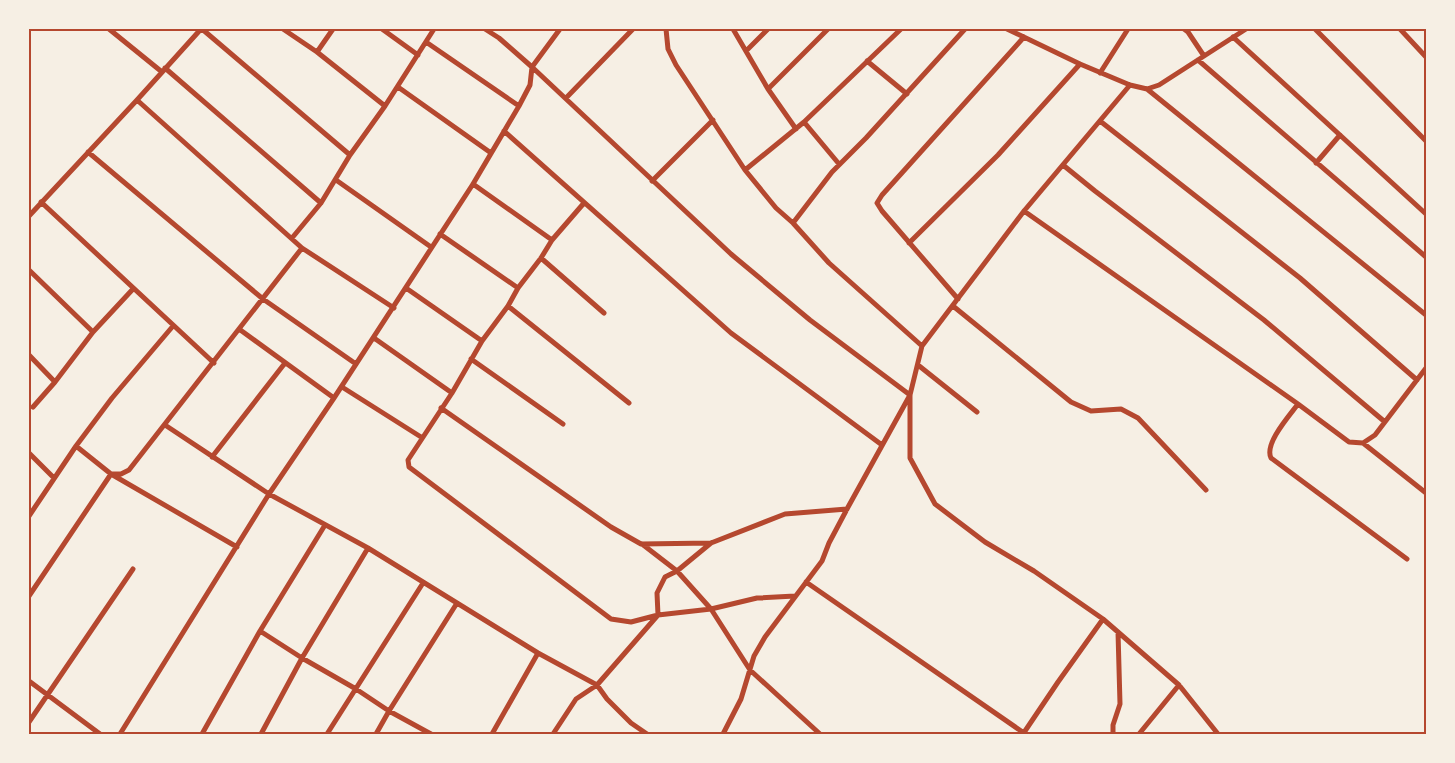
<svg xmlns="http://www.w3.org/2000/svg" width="1455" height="763" viewBox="0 0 1455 763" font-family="'Open Sans',sans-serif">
<rect width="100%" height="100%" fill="#f6efe4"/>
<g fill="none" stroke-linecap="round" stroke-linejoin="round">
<path stroke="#b5482f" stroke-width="5" d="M 109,29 L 162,72
M 202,29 L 350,155
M 283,29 L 317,52 L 385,106 L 434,29
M 382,29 L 418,55
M 485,29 L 499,38 L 532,67 L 731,254 L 810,320 L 910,395
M 666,29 L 668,49 L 676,65 L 745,170 L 776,208 L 793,223 L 829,263 L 922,346
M 733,29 L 768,89 L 796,129
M 1007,29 L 1080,64 L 1130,85 L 1147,89 L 1159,85 L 1246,29
M 1184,29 L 1188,32 L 1204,56
M 1315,29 L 1426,141
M 1400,29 L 1426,57
M 1233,37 L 1426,214
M 426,42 L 519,106
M 746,51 L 768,29
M 317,52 L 333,29
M 1198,60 L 1426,257
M 867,61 L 907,94
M 165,68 L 321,203
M 1100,73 L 1128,29
M 398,87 L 491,153
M 768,89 L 828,29
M 1147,89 L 1426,315
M 566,98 L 633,29
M 137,100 L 302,248 L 394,308
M 1100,121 L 1300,278 L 1417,380
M 804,122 L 839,164
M 504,131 L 731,333 L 882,445
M 88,152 L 263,299 L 356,364
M 1316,163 L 1340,135
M 1063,165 L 1095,191 L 1264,320 L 1385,422
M 745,170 L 804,122 L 901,29
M 336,180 L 431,247
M 652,181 L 713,120
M 473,184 L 552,240
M 41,202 L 214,363
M 584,203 L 552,240 L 541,258 L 518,288 L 508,306 L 482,341 L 452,393 L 408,460 L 409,467 L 611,619 L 631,622 L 658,615 L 711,609 L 757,598 L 795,596
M 1024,211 L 1298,404 L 1349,442 L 1363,443 L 1375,435 L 1426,368
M 29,216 L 137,100 L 201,29
M 793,223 L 832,172 L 866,138 L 965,29
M 440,234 L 518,288
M 292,238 L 321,203 L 350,155 L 385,106
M 909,243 L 998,155 L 1080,64
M 541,258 L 604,313
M 29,270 L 93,332
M 406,288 L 482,341
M 958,299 L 882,211 L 877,203 L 882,195 L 1024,37
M 508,306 L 629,403
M 953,306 L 1071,402 L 1091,411 L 1121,409 L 1138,418 L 1206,490
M 239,329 L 334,398
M 374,338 L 452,393
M 29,355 L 55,382
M 471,359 L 563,424
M 918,365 L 977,412
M 342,387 L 421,437
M 910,395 L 910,458 L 935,504 L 985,542 L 1034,571 L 1103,619 L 1179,685 L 1218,734
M 1298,404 C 1289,416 1264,444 1271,458 L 1407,559
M 33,407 L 55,382 L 93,332 L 133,289
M 441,408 L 611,527 L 641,544 L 711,543 L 785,514 L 847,509
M 165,425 L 269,494 L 368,548 L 538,653 L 597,685 L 607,699 L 631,723 L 647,734
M 1363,443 L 1426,493
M 76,446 L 111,474 L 237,547
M 29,453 L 54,478
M 212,457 L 285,363
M 29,516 L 76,446 L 112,398 L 173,326
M 642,544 L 677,571 L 711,609 L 750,670 L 820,734
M 806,582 L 1024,733
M 29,596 L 111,474 L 121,474 L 129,470 L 302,248
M 260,631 L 302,658 L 356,689 L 389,711 L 431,734
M 29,681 L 100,734
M 29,722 L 133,569
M 120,734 L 269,494 L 334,398 L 473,184 L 519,106 L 530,85 L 532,67 L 560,29
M 202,734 L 260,631 L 325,525
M 261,734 L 302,658 L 368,548
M 327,734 L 423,583
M 376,734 L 389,711 L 457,603
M 492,734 L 538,653
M 553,734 L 576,699 L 597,685 L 658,615 L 657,593 L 665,577 L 677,571 L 711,543
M 723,734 L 741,699 L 754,656 L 765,637 L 822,561 L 829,543 L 847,509 L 910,395 L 922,346 L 1024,211 L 1130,85
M 1023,734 L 1058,682 L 1103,619
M 1113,734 L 1113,725 L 1120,704 L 1118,632
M 1139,734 L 1179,685"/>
</g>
<rect width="1455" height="763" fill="none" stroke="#f6efe4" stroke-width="60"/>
<rect x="30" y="30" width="1395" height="703" fill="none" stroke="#b5482f" stroke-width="2"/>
</svg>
